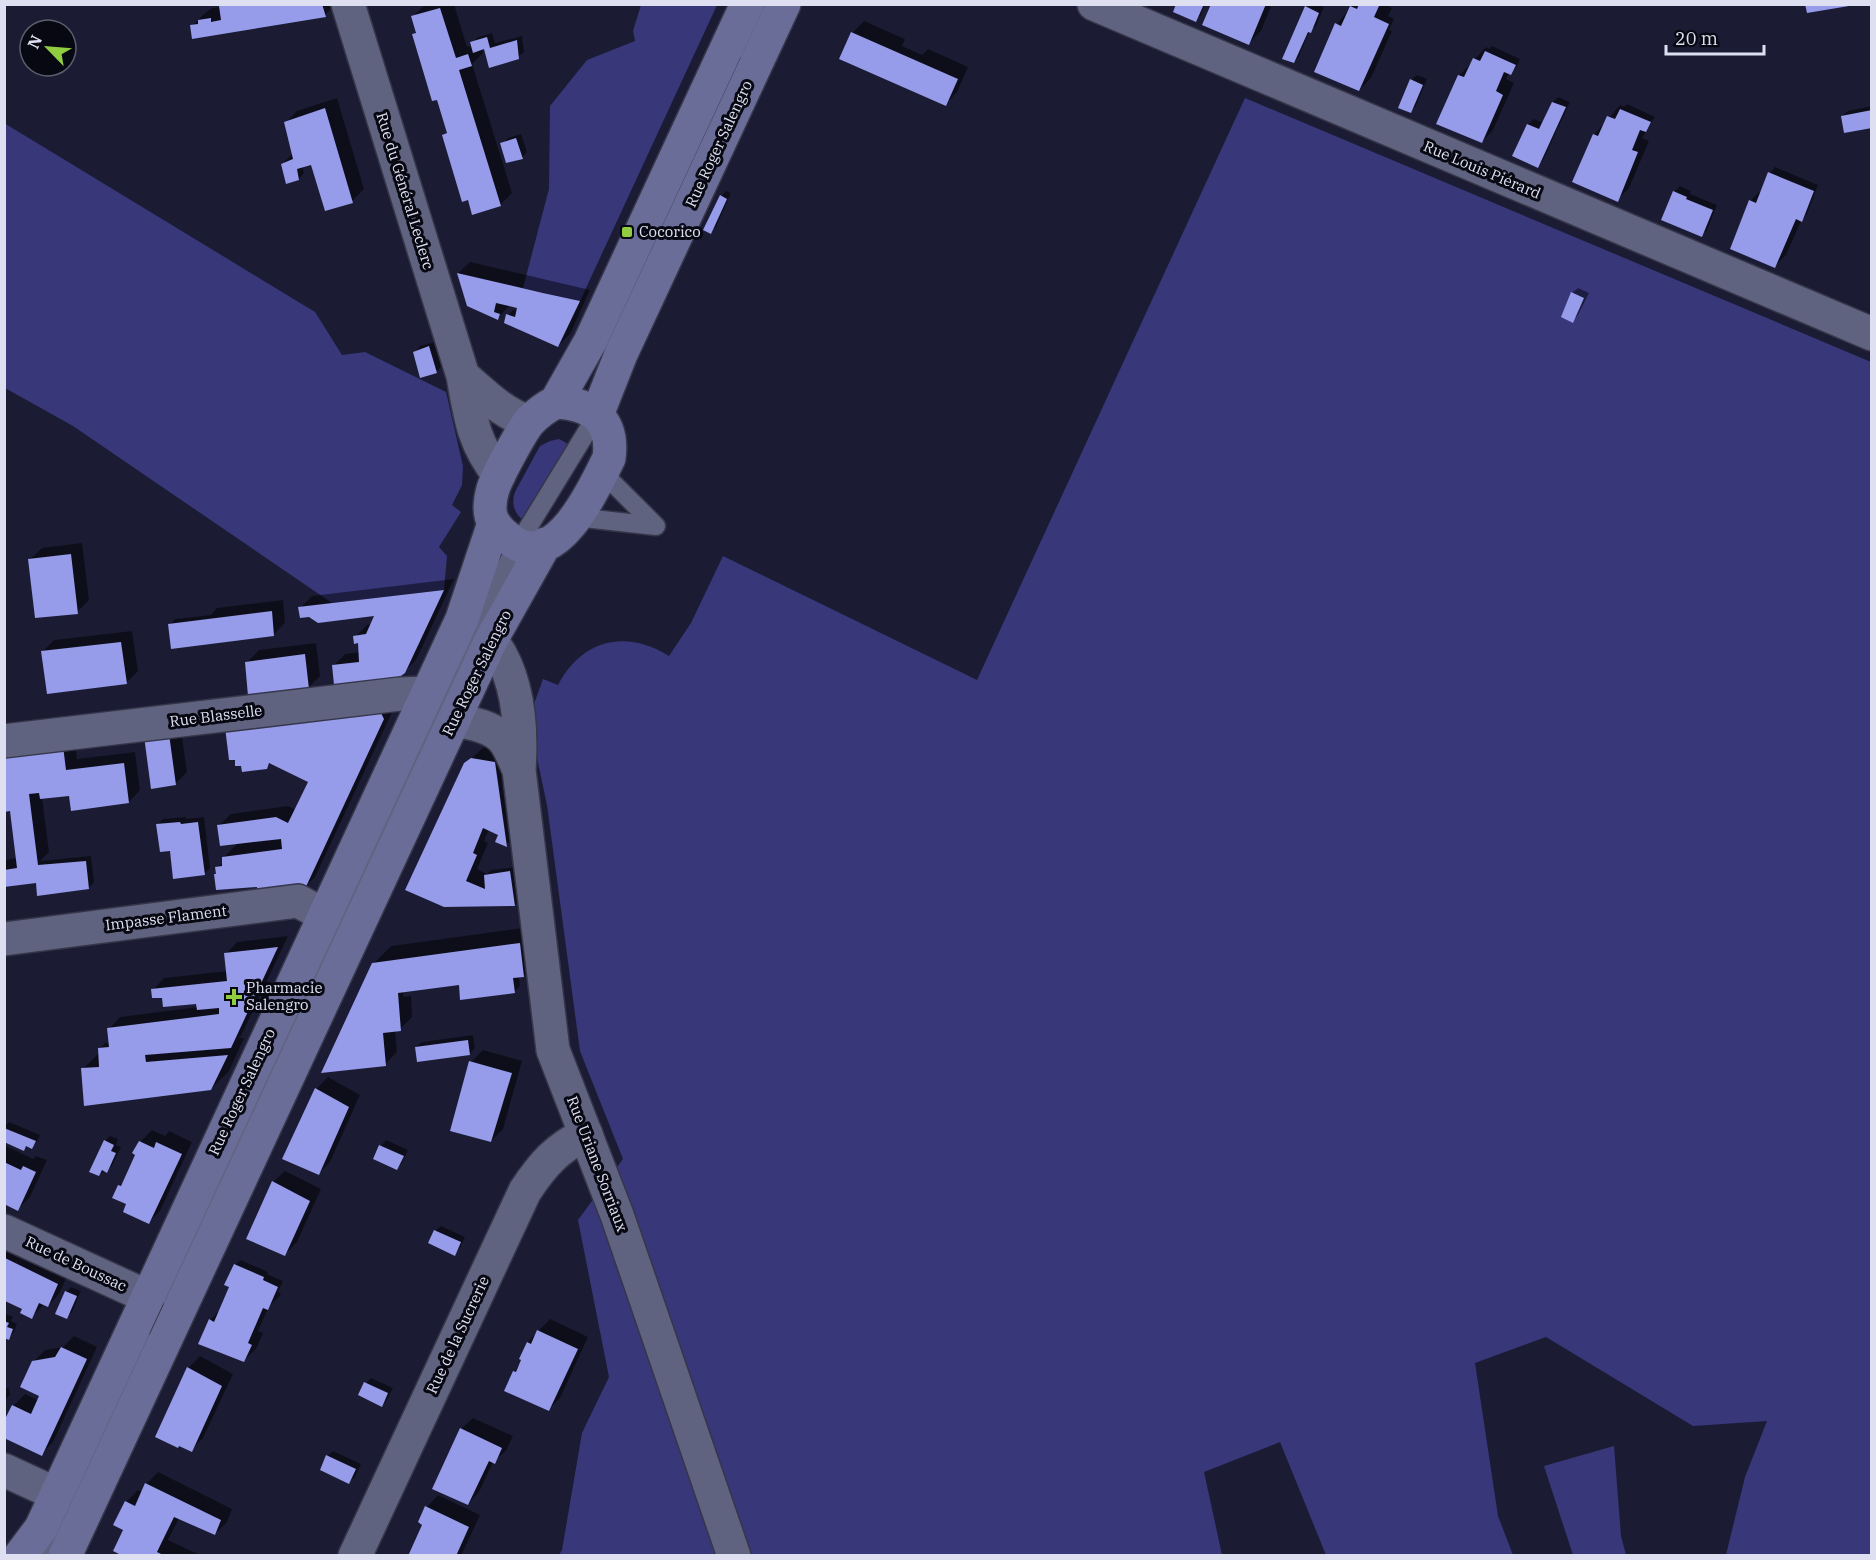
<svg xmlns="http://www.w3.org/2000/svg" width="1876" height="1560" viewBox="0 0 1876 1560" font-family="'IBM Plex Serif',serif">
<rect width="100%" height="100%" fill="#1b1c34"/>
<path fill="#38377a" d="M 641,5 L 717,5 L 580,301 L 523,288 L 549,189 L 550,106 L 587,60 L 635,41 L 633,31 Z
M 1245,98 L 1871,362 L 1871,1555 L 1726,1555 L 1745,1477 L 1767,1421 L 1693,1426 L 1546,1337 L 1475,1363 L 1498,1516 L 1513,1555 L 1326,1555 L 1280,1442 L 1204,1472 L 1222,1555 L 559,1555 L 562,1550 L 582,1433 L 609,1377 L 578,1220 L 623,1159 L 580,1051 L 547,805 L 530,725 L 534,704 L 543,679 L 558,685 C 582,639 626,629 669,656 L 691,623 L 723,556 L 977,680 Z
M 4,123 L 315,312 L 342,355 L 365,352 L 446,392 L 463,466 L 462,485 L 452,505 L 461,512 L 439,547 L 447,556 L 444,590 L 332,603 L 73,426 L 5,388 Z
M 559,439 L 568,444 L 522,519 C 513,512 511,500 516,490 L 540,446 L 550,441 Z
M 1614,1446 L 1621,1536 L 1626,1555 L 1573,1555 L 1544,1466 Z"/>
<path fill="#0007" d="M 222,4 L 336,4 L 325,15 L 192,26 L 204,14 L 212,8 L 220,7 Z
M 426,4 L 454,4 L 467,47 L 473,46 L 472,43 L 478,37 L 492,33 L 495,43 L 522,36 L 524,52 L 518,57 L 485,47 L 482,48 L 483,53 L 472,64 L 512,193 L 500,205 L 469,199 L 443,135 L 448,131 L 438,99 L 413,34 L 417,31 L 412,17 Z
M 1178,4 L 1205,4 L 1201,15 L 1195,20 Z
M 1213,4 L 1272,4 L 1261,31 L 1249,43 Z
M 1309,4 L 1319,4 L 1324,7 L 1316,26 L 1309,32 L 1299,56 L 1294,62 L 1306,7 Z
M 1353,4 L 1384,4 L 1392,8 L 1388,16 L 1394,19 L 1389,30 L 1392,31 L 1371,78 L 1359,90 L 1316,71 L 1337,24 Z
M 864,21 L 905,39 L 902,46 L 922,55 L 928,49 L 968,67 L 957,92 L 946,104 L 841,58 L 853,32 Z
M 1492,46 L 1520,59 L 1516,68 L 1509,73 L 1506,79 L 1514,83 L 1493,130 L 1482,142 L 1459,76 L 1486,47 L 1489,49 Z
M 1417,75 L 1427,79 L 1416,106 L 1410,111 L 1411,80 Z
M 1558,97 L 1570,102 L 1543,160 L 1538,166 L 1514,156 L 1528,124 L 1534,119 L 1544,123 L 1553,102 Z
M 337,98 L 364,189 L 352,201 L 312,163 L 302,166 L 304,173 L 299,179 L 282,164 L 293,153 L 285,123 L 297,111 Z
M 1627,104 L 1655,117 L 1642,138 L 1649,141 L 1629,188 L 1617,200 L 1594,135 L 1620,105 L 1624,107 Z
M 1872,106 L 1872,127 L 1842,116 L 1848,111 Z
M 521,134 L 527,152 L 522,158 L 502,144 L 508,138 Z
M 1775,167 L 1818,185 L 1807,214 L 1801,221 L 1786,255 L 1774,267 L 1750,201 L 1762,189 L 1770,173 Z
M 1680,186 L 1691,191 L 1690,194 L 1717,205 L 1707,230 L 1701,236 L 1674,192 Z
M 726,191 L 731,193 L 716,227 L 710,232 L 721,196 Z
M 470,262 L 590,290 L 570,334 L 558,346 L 508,315 L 513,310 L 518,311 L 519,307 L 510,305 L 498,318 L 458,273 Z
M 1578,288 L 1589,293 L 1578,315 L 1573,321 L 1572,293 Z
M 435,342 L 442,366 L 436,372 L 415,352 L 420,346 Z
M 82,543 L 89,600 L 77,612 L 30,559 L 42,548 Z
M 454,579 L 416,660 L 404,672 L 333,666 L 345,654 L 360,652 L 359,641 L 355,637 L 367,625 L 372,624 L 376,614 L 300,608 L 312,596 Z
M 283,600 L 285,623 L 274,634 L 170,625 L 175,619 L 211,615 L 217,608 Z
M 132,631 L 138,671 L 126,683 L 42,652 L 54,640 Z
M 316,643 L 320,676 L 308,688 L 247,662 L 259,650 Z
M 395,706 L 315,877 L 303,889 L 258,885 L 218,872 L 217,868 L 224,861 L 223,858 L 239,842 L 219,825 L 231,814 L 288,806 L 296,810 L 310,781 L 271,763 L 266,767 L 243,770 Z
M 180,723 L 187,772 L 175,784 L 146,737 Z
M 75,740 L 77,759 L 135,752 L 140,790 L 129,802 L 70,794 L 42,797 L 49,852 L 40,861 L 91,856 L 94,882 L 89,888 L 37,882 L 4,885 L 4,860 L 17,858 L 4,741 Z
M 484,747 L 506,751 L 512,840 L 506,845 L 500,835 L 489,829 L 484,841 L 488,843 L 477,869 L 487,874 L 491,870 L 516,867 L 526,893 L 515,905 L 444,906 L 465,764 Z
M 186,817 L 186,819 L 204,817 L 210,868 L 204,874 L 171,850 L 158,824 L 163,819 Z
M 538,926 L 542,958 L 524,976 L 519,976 L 520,986 L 514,992 L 460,984 L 403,991 L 404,997 L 411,996 L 412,1017 L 400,1029 L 395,1030 L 397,1052 L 385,1064 L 373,964 L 391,946 Z
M 288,936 L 242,1034 L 239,1038 L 244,1038 L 229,1071 L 211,1089 L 83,1069 L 100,1052 L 100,1048 L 105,1043 L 110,1042 L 109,1029 L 120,1017 L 198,1007 L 197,1002 L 163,996 L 153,990 L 164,978 L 228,971 L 226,954 L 237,942 Z
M 473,1035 L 475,1048 L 470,1054 L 416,1047 L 422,1042 Z
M 483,1050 L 522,1061 L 503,1129 L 491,1141 L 471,1062 Z
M 328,1077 L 360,1095 L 330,1162 L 318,1174 L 316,1089 Z
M 9,1122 L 40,1135 L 37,1142 L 32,1147 L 27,1145 L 24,1149 L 4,1135 L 4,1126 Z
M 152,1130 L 165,1136 L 169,1131 L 192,1142 L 160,1211 L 149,1222 L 128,1204 L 119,1186 L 126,1179 L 137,1154 L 140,1142 Z
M 110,1136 L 118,1139 L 116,1145 L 121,1147 L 112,1166 L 99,1175 L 105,1141 Z
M 386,1140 L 408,1150 L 402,1163 L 397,1168 L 381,1146 Z
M 4,1145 L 33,1159 L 36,1156 L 47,1160 L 30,1197 L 18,1209 L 4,1203 Z
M 285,1171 L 321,1189 L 297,1242 L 285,1254 L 273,1182 Z
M 441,1226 L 465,1237 L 460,1248 L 454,1254 L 435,1231 Z
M 4,1241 L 69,1272 L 59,1294 L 48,1306 L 44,1304 L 32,1317 L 24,1309 L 4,1300 Z
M 241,1260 L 268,1272 L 267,1274 L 283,1281 L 278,1292 L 281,1293 L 279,1297 L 269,1306 L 258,1331 L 263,1333 L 256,1349 L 244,1360 L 210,1320 L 222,1308 L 231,1287 L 235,1265 Z
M 71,1287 L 81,1291 L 72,1312 L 66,1317 L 66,1292 Z
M 4,1313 L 13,1317 L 11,1321 L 17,1324 L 14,1332 L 9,1338 L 4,1336 Z
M 550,1319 L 588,1337 L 560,1398 L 548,1410 L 506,1390 L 515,1371 L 523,1360 L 521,1359 L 528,1342 Z
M 74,1336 L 97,1347 L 53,1442 L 42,1454 L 13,1406 L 25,1394 L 39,1401 L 41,1396 L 33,1362 L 45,1350 L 63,1347 Z
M 200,1356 L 233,1374 L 203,1438 L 191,1450 L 157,1436 L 188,1368 Z
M 371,1378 L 393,1388 L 387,1400 L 382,1405 L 366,1383 Z
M 9,1388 L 10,1395 L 4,1401 L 4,1389 Z
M 473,1418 L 513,1436 L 506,1451 L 493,1462 L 479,1492 L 468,1504 L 461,1429 Z
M 333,1451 L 361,1464 L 355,1477 L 349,1482 L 327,1456 Z
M 158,1472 L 232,1509 L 227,1522 L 215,1534 L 179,1518 L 168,1540 L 202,1556 L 127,1556 L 125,1529 L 126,1502 L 138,1490 L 142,1492 L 146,1484 Z
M 438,1495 L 480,1515 L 461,1556 L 409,1556 L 424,1524 L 427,1507 Z"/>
<path fill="#969bea" d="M 225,4 L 322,4 L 326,17 L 192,39 L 190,25 L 198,24 L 198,20 L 211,18 L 211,22 L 221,20 L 219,6 Z
M 1176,4 L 1204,4 L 1196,22 L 1173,12 Z
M 1211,4 L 1266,4 L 1249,45 L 1202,25 Z
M 1359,4 L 1379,6 L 1374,17 L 1389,24 L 1359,91 L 1314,72 L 1335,23 L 1341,26 L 1350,6 L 1357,9 Z
M 1805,4 L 1849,4 L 1849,6 L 1807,13 Z
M 1305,6 L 1319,13 L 1311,33 L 1308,32 L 1294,63 L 1282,59 Z
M 440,8 L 456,58 L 468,54 L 472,66 L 459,70 L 501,206 L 472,215 L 468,200 L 462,202 L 442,135 L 447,133 L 437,100 L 432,101 L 412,34 L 416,33 L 411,16 Z
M 851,32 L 958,79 L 946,106 L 839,59 Z
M 487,37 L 490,48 L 517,40 L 519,59 L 489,68 L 484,49 L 473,53 L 470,42 Z
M 1485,51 L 1516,65 L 1511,75 L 1504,72 L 1496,91 L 1503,95 L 1482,143 L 1436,124 L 1458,75 L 1464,77 L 1473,58 L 1480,61 Z
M 1410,79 L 1423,85 L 1411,113 L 1398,108 Z
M 1552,102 L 1566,107 L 1538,168 L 1512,156 L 1527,124 L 1539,129 Z
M 325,108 L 353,203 L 325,211 L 311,165 L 297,169 L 299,180 L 286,184 L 281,164 L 293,159 L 284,122 Z
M 1620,109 L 1651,122 L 1646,132 L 1640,130 L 1632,150 L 1638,152 L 1618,202 L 1572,182 L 1593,134 L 1598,136 L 1607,116 L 1615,119 Z
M 1872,110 L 1872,128 L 1844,133 L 1841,116 Z
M 516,138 L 523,159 L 506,163 L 500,143 Z
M 1768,172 L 1814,191 L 1802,222 L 1796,219 L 1775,268 L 1730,249 L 1749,200 L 1756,203 Z
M 1673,191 L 1687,197 L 1686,199 L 1713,210 L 1702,237 L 1661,220 Z
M 720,195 L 727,199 L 711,234 L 703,230 Z
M 457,273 L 543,293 L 580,301 L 558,347 L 504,323 L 506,314 L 515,317 L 517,308 L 496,303 L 494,312 L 500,314 L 498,320 L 467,306 Z
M 1571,292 L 1584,298 L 1573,323 L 1561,317 Z
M 429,346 L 437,373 L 420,378 L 413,352 Z
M 71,554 L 78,614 L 35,618 L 28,559 Z
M 444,590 L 405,673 L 398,678 L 334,685 L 332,665 L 359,662 L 358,643 L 354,644 L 353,636 L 366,634 L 374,616 L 318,623 L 309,617 L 300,618 L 298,607 Z
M 272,611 L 274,636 L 171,649 L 168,624 Z
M 121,642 L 127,684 L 47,694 L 41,651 Z
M 305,654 L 309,689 L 248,696 L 245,662 Z
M 379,709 L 384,719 L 304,891 L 258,896 L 257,887 L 216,890 L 214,874 L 216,874 L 215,867 L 222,866 L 222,857 L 282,849 L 281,839 L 220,846 L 217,825 L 276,817 L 288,823 L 308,782 L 269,763 L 267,769 L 242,772 L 241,766 L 235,766 L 235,760 L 229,760 L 225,727 Z
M 169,734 L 176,785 L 151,789 L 144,736 Z
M 63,746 L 66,770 L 124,763 L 129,803 L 71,811 L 69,796 L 40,799 L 39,793 L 29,794 L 38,865 L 86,861 L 89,889 L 37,896 L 36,883 L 4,887 L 4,870 L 17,868 L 10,811 L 4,812 L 4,756 Z
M 471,758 L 495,762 L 507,847 L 495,842 L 498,835 L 483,828 L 473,853 L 477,855 L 466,881 L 485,889 L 484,875 L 510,871 L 515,906 L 444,907 L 405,890 L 464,763 Z
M 180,822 L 181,824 L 198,822 L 205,875 L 173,879 L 170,851 L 160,852 L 156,824 Z
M 520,943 L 524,977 L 513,978 L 515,993 L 460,1000 L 459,985 L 398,993 L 401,1031 L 383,1033 L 386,1066 L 321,1073 L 372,963 Z
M 278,947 L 231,1048 L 145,1055 L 146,1062 L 228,1055 L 211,1090 L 84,1106 L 81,1068 L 99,1067 L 98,1048 L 109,1047 L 107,1028 L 219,1014 L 219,1008 L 197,1010 L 196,1004 L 163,1007 L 162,998 L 152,998 L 151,989 L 227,981 L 224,953 Z
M 468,1040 L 470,1055 L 417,1062 L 415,1047 Z
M 469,1061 L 512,1073 L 491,1142 L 450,1131 Z
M 315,1088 L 349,1107 L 319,1175 L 282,1159 Z
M 4,1128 L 36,1141 L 32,1149 L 26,1146 L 24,1151 L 4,1142 Z
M 104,1140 L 114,1145 L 111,1151 L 116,1153 L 107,1173 L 102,1170 L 99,1176 L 89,1172 Z
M 139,1141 L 154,1148 L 156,1142 L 182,1154 L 149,1224 L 123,1212 L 126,1204 L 112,1198 L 118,1185 L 121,1186 L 135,1155 L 132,1153 Z
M 379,1145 L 404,1156 L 397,1170 L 373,1159 Z
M 4,1162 L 21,1170 L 23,1166 L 36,1172 L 18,1211 L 4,1204 Z
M 272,1181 L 310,1201 L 285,1256 L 246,1239 Z
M 434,1230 L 461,1242 L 455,1256 L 428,1243 Z
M 5,1258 L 58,1284 L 48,1307 L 39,1303 L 32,1319 L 20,1313 L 22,1309 L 5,1301 Z
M 234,1264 L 264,1277 L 263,1280 L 278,1287 L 268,1310 L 263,1308 L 248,1343 L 252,1345 L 244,1362 L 198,1344 L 209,1319 L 214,1322 L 229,1287 L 224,1285 Z
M 65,1291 L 77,1296 L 67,1319 L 55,1314 Z
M 4,1321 L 9,1323 L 7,1327 L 13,1329 L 9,1340 L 4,1338 Z
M 537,1330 L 578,1349 L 549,1411 L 504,1391 L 513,1371 L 516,1372 L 521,1360 L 519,1359 L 527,1342 L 531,1344 Z
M 61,1347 L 87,1359 L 42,1456 L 4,1438 L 4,1421 L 12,1405 L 31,1414 L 39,1396 L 20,1387 L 32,1361 L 55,1357 Z
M 187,1367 L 222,1386 L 192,1452 L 179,1446 L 178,1448 L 155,1437 Z
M 364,1382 L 388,1393 L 382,1407 L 358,1395 Z
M 460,1428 L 502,1448 L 495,1464 L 489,1461 L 468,1505 L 432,1489 Z
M 326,1455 L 356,1469 L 349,1484 L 320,1470 Z
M 145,1483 L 221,1520 L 215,1535 L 174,1517 L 157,1552 L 165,1556 L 123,1556 L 113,1551 L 123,1530 L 113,1525 L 125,1501 L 135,1506 Z
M 425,1506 L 469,1527 L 456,1556 L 408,1556 L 422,1525 L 418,1522 Z"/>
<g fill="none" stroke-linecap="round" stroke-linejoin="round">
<defs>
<path id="service" d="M 745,49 L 765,4
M 602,472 L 656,526
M 575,517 L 656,526
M 174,1314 L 171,1288 L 503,572 L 518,544 L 597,415
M 47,1556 L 143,1348 L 138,1323"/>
<path id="minor" d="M 1094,4 L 1872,334
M 4,741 L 400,694 L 427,693
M 4,939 L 298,901 L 324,915
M 4,1231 L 148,1297
M 4,1470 L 56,1494
M 355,1556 L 525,1191 C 543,1164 557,1148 586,1134"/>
<path id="tertiary" d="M 348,4 L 463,376 C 470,416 473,443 499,475
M 463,376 C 484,394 502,413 529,422
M 491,640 C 518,675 522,727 519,770 L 553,1050 L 617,1215 L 734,1556
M 453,721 C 470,722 496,727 506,743 C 511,751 515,761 519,770"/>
<path id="secondary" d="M 556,402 L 590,342 L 747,4
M 556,402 C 592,404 614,420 609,458 C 595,487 558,569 515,543 C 506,537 494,527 491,516 C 489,508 491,496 493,489 C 497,476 522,430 530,421 C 538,413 546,407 556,402 Z
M 597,415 L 621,354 L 784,4
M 20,1556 L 41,1528 L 462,619 L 494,523
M 65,1556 L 491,640 L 545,544"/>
</defs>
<use href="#service" stroke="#36364a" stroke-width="21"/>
<use href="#minor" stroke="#36364a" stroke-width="36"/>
<use href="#tertiary" stroke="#36364a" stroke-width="36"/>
<use href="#secondary" stroke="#36364a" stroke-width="36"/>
<use href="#service" stroke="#60637f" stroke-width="18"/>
<use href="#minor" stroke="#60637f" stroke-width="33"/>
<use href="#tertiary" stroke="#60637f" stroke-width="33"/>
<use href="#secondary" stroke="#6a6d98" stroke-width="33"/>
</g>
<g fill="#90cd41" stroke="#070812" stroke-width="2">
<rect x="621" y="226" width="12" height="12" rx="3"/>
<path d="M231 988h6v6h6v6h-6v6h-6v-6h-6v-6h6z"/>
</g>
<g text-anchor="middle" stroke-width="6" stroke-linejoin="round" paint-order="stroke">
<g font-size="15" fill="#dee0f1" stroke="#070812">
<text transform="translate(719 144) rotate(-65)" y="5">Rue Roger Salengro</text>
<text transform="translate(1482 170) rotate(23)" y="5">Rue Louis Piérard</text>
<text transform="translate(405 191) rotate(73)" y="5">Rue du Général Leclerc</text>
<text transform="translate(477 673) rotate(-64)" y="5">Rue Roger Salengro</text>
<text transform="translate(216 716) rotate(-7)" y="5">Rue Blasselle</text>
<text transform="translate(166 918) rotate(-7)" y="5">Impasse Flament</text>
<text transform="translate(242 1092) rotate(-65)" y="5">Rue Roger Salengro</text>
<text transform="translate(597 1164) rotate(69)" y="5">Rue Uriane Sorriaux</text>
<text transform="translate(76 1264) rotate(25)" y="5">Rue de Boussac</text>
<text transform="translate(458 1335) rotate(-65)" y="5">Rue de la Sucrerie</text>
</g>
<g font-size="15" fill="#dee0f1" stroke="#070812" text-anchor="start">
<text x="639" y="237">Cocorico</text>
<text x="246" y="993">Pharmacie<tspan x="246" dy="17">Salengro</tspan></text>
</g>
</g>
<rect width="1876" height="1560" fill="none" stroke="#dee0f1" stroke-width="12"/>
<g transform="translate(48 48) rotate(295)"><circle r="28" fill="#070812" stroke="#5d5e6b" stroke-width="1.5"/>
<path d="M0-4.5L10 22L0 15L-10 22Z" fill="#90cd41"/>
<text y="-9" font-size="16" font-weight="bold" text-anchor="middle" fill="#dee0f1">N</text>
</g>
<path d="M1666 45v9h98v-9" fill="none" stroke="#dee0f1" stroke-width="3"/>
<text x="1675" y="45" font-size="18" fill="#dee0f1" stroke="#070812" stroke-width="4.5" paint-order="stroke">20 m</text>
</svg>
